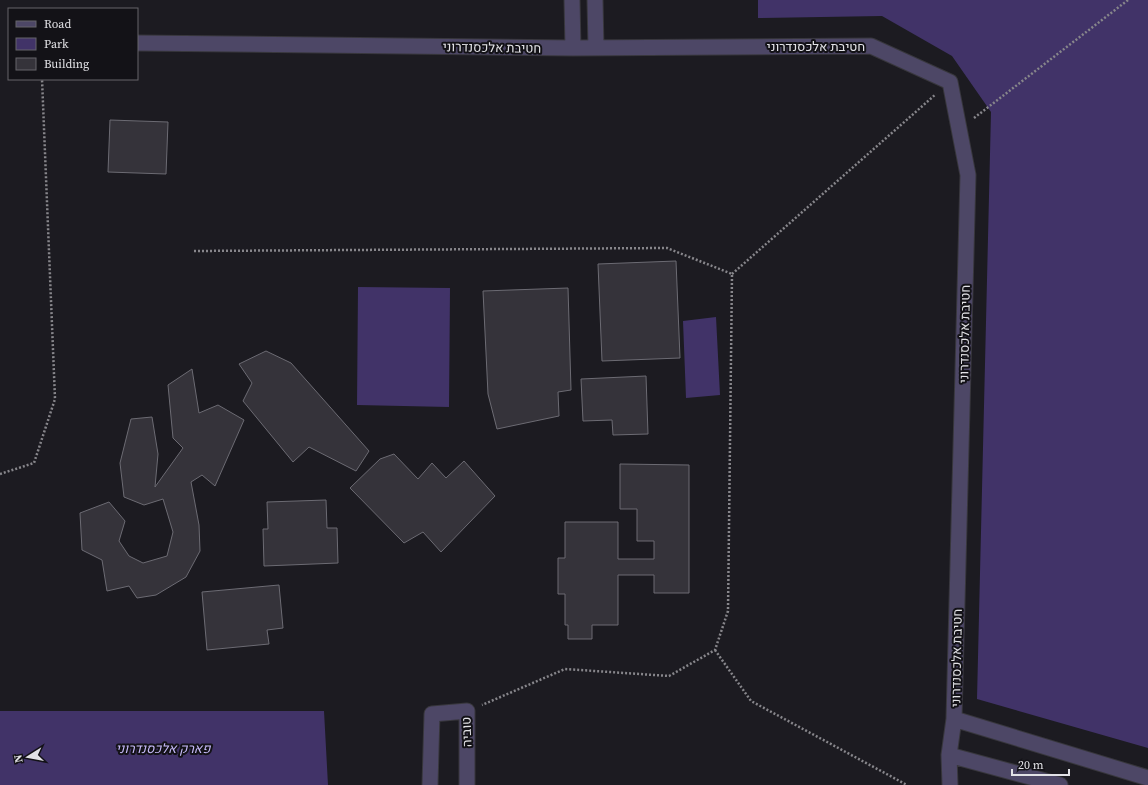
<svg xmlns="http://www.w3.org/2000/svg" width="1148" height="785" viewBox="0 0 1148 785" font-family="'Source Serif 4',Heebo,serif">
<rect width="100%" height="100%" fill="#1c1b21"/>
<path fill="#413368" d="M 758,0 L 1148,0 L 1148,748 L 977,699 L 991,112 L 952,56 L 882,16 L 758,18 Z
M 358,287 L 450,288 L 449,407 L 357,405 Z
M 716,317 L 720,395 L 686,398 L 683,321 Z
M 0,711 L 324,711 L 328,785 L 0,785 Z"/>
<path fill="#35333a" stroke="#6c6b73" d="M 110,120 L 168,122 L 166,174 L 108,172 Z
M 676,261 L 680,358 L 602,361 L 598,264 Z
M 568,288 L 571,390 L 558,392 L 559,416 L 497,429 L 488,394 L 483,291 Z
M 266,351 L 291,363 L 369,451 L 356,471 L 309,447 L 293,462 L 243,401 L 252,383 L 239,364 Z
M 192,369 L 199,413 L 218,405 L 244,420 L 215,486 L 202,475 L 191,482 L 199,525 L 200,551 L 186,577 L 156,595 L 137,598 L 129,586 L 107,591 L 102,560 L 82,550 L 80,513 L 109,502 L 125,521 L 119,541 L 129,556 L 143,563 L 167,556 L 173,532 L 163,499 L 144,505 L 124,497 L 120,463 L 131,419 L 152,417 L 158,454 L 155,487 L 183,448 L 173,438 L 168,385 Z
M 646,376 L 648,434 L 613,435 L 612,420 L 583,421 L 581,379 Z
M 394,454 L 418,479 L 432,463 L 446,478 L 464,461 L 495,496 L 441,552 L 423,532 L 404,543 L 350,488 L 380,459 Z
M 620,464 L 689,465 L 689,593 L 654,593 L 654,575 L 618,575 L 618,625 L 592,625 L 592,639 L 568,639 L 568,625 L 565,625 L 565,594 L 558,594 L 558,558 L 565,558 L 565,522 L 618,522 L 618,559 L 654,559 L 654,541 L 637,541 L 637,509 L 620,509 Z
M 326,500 L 327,528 L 337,528 L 338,563 L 264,566 L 263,529 L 268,529 L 267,502 Z
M 279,585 L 283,628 L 267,630 L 269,644 L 207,650 L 202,592 Z"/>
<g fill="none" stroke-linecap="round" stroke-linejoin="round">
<defs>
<path id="street" d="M 572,0 L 573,48
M 595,0 L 596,48
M 137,43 L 573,48 L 871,46 L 950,82 L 968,175 L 954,719 L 949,755 L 950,785
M 954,719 L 1148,778
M 949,755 L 1060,785
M 430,785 L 432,714 L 467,711 L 467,785"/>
</defs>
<use href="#street" stroke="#38373d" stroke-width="17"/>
<path stroke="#87868b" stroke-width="2.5" stroke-dasharray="2 2" stroke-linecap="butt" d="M 974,118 L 1128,0
M 194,251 L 667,248 L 732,274 L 728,611 L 715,650 L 669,676 L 565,669 L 482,705
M 732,274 L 936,94
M 0,474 L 34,463 L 55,399 L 42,79
M 715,650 L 751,701 L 907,785"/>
<use href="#street" stroke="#4d4766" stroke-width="15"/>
</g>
<g text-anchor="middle" stroke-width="4" stroke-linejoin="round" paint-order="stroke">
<g font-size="13" fill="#e2e2e6" stroke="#131217">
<text x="816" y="51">חטיבת אלכסנדרוני</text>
<text transform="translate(492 47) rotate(1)" y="5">חטיבת אלכסנדרוני</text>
<text transform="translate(964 334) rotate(-89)" y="5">חטיבת אלכסנדרוני</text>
<text transform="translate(956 658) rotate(-89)" y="5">חטיבת אלכסנדרוני</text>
<text transform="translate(466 732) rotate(-92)" y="5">טוביה</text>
</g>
<g font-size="13" font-style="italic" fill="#c6baf8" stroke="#131217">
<text x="163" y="753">פארק אלכסנדרוני</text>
</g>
</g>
<rect x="8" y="8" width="130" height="72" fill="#131217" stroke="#66656a"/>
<rect x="16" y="21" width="20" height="6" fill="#4d4766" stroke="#66656a"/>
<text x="44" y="28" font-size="12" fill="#e2e2e6">Road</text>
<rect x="16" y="38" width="20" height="12" fill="#413368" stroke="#66656a"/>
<text x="44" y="48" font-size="12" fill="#e2e2e6">Park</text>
<rect x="16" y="58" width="20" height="12" fill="#35333a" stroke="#66656a"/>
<text x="44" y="68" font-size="12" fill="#e2e2e6">Building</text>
<g transform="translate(28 757) rotate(259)" stroke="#131217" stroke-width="3" paint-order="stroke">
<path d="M0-3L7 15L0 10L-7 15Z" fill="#e2e2e6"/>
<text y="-6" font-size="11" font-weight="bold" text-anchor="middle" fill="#e2e2e6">N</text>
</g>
<path d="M1012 769v6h57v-6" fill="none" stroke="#e2e2e6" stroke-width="2"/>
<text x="1018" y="769" font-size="12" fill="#e2e2e6" stroke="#131217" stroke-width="3" paint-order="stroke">20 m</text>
</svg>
